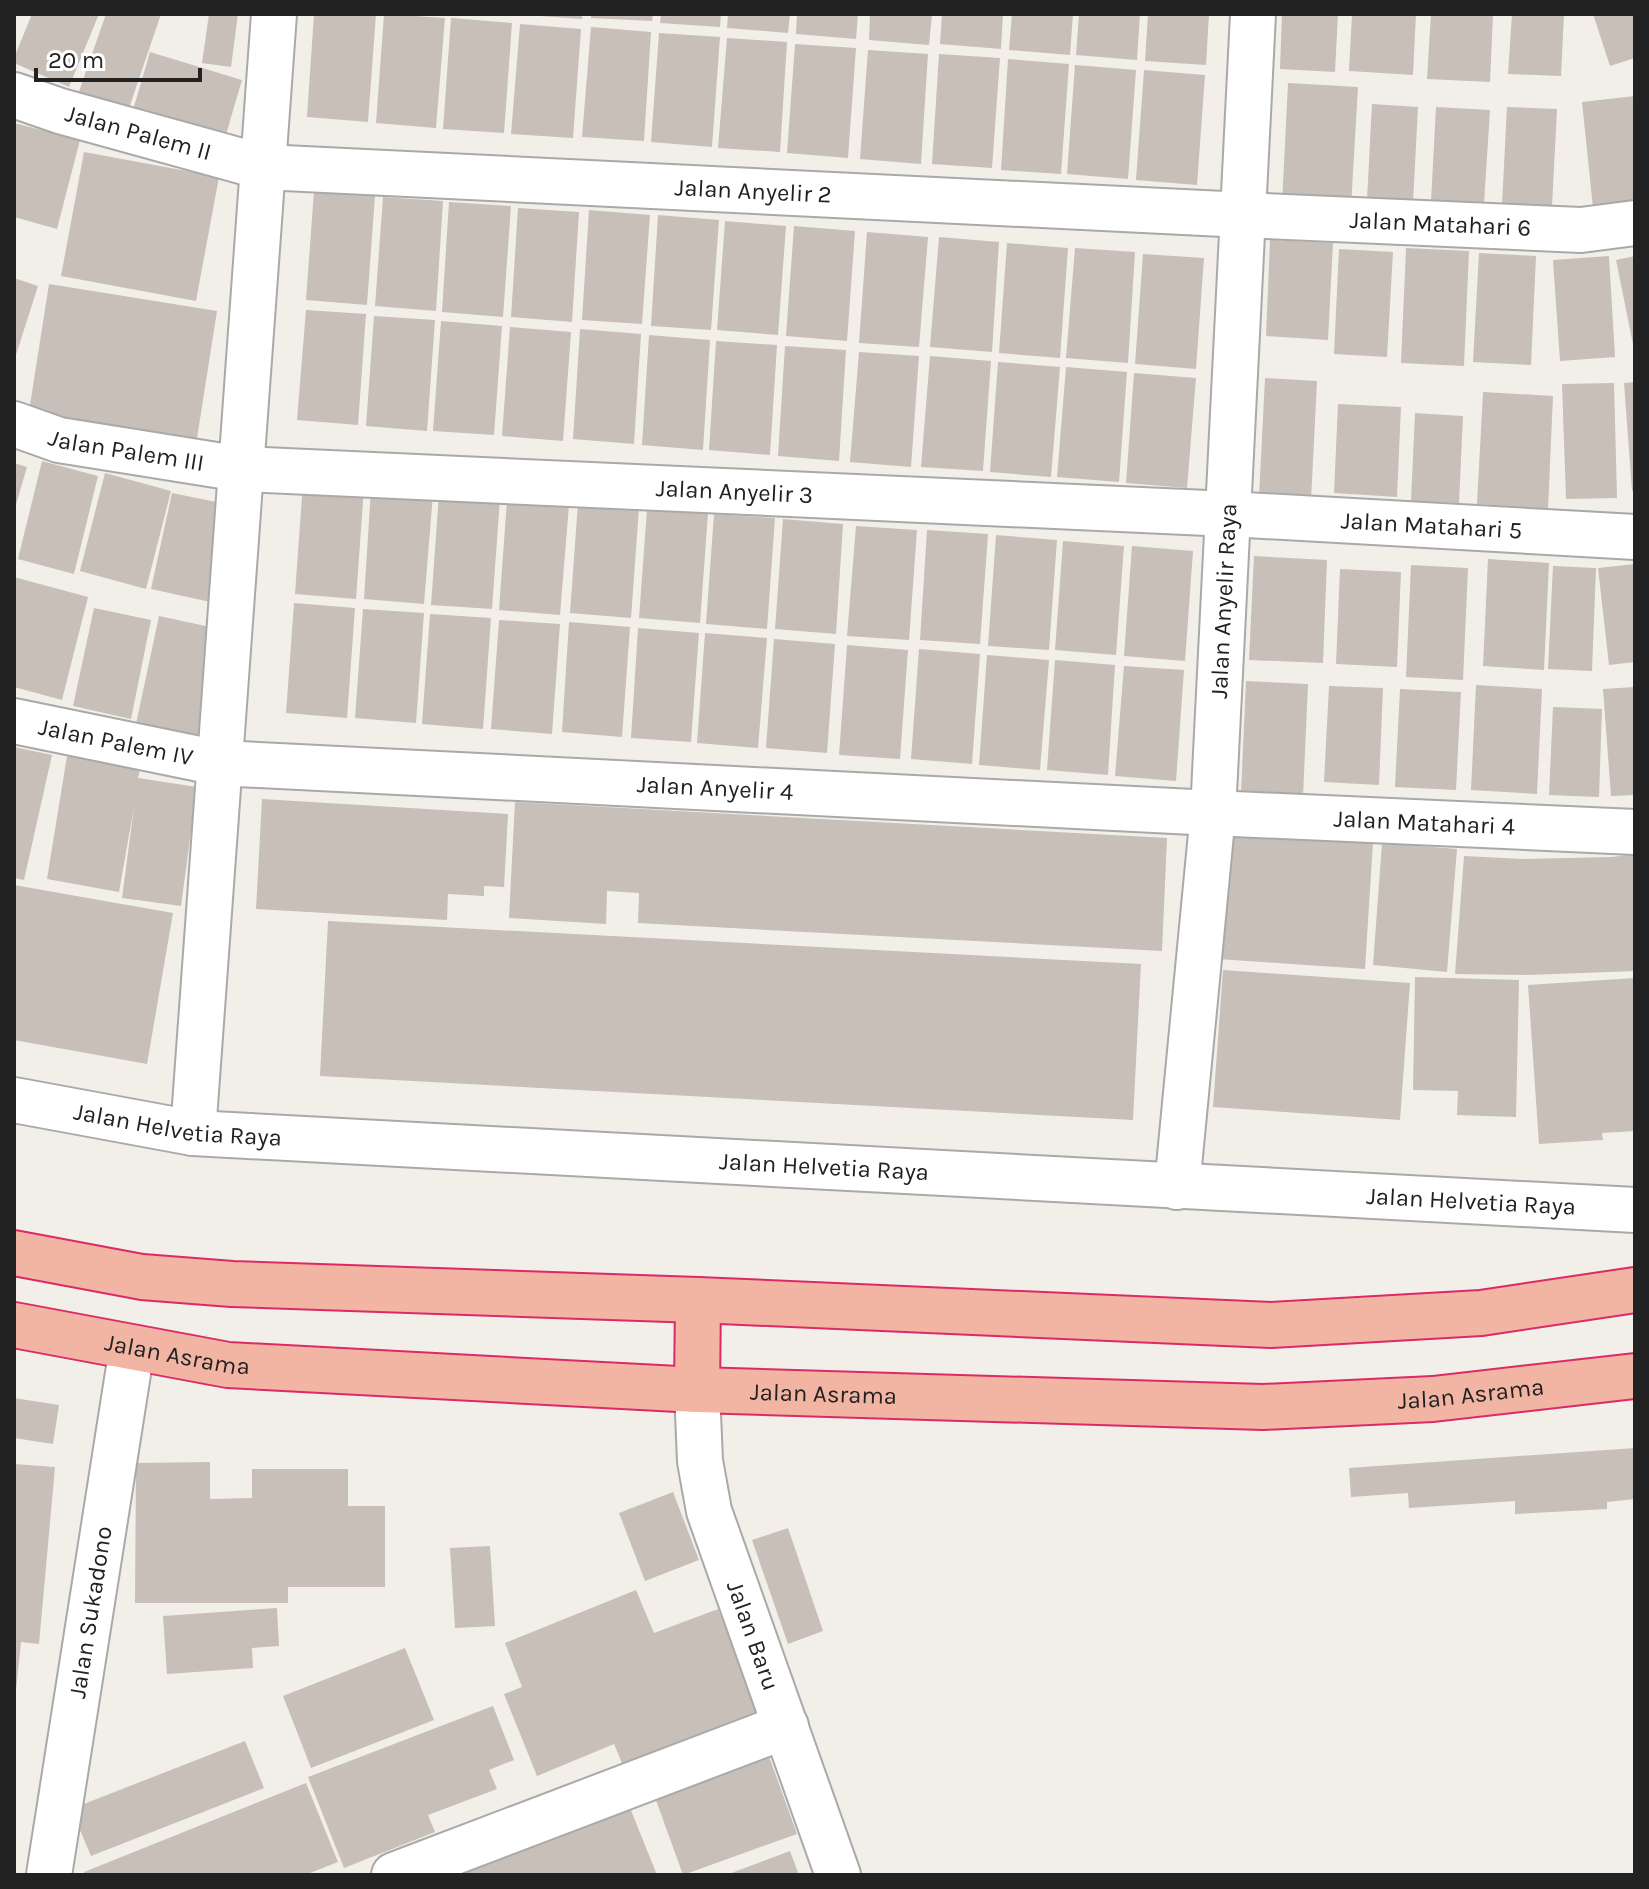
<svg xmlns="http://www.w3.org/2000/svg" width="1649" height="1889" viewBox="0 0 1649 1889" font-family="Karla,sans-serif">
<rect width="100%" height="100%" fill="#f2efe9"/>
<path fill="#c7bfb8" d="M 32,14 L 99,14 L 69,87 L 14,63 L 14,58 Z
M 106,14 L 161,14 L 125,120 L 75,103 Z
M 209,14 L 238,14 L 231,67 L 202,63 Z
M 314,14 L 376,14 L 368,122 L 307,117 Z
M 384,14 L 445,18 L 436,128 L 376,123 Z
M 540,14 L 582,14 L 582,19 L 540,16 Z
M 591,14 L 653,14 L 652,21 L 591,18 Z
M 661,14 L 721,14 L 720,27 L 660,23 Z
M 728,14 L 790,14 L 788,33 L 727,28 Z
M 797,14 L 858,14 L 856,39 L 796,34 Z
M 870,14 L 932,14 L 929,45 L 869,40 Z
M 942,14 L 1003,14 L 1001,49 L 940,44 Z
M 1012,14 L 1073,14 L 1070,55 L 1009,50 Z
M 1079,14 L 1140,14 L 1137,60 L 1076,55 Z
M 1148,14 L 1209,14 L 1206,65 L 1145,61 Z
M 1282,14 L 1338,14 L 1335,72 L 1280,69 Z
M 1352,14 L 1416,14 L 1413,75 L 1349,71 Z
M 1431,14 L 1493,14 L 1490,82 L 1427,79 Z
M 1512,14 L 1564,14 L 1561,76 L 1508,74 Z
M 1593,14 L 1635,14 L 1635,58 L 1610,66 Z
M 451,18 L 512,23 L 504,133 L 443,129 Z
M 520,24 L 581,29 L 573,138 L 511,134 Z
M 591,27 L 651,32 L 644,141 L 582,137 Z
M 659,33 L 720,37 L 712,147 L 651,142 Z
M 727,38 L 787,42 L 780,152 L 718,148 Z
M 795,44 L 856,48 L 848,158 L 787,153 Z
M 868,50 L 928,54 L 921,164 L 860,159 Z
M 150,52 L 242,80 L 222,148 L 130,120 Z
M 939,54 L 1000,58 L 992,168 L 932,164 Z
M 1008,59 L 1069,64 L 1061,174 L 1001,170 Z
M 1075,65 L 1136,70 L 1128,179 L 1067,174 Z
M 1144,70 L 1205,75 L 1197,185 L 1136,180 Z
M 1288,83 L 1358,87 L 1351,207 L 1282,204 Z
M 1635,96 L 1635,204 L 1593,208 L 1582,102 Z
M 1372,104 L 1418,107 L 1413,203 L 1367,200 Z
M 1436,107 L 1490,110 L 1484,204 L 1431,201 Z
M 1507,107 L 1557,109 L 1552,206 L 1502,204 Z
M 14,123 L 80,140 L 57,229 L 14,217 Z
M 84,152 L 219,177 L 196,301 L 61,276 Z
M 314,191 L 375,196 L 367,305 L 306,300 Z
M 383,197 L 443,201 L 436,311 L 375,306 Z
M 449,202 L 511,206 L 503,317 L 442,312 Z
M 518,208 L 579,212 L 572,322 L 511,317 Z
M 589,210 L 650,215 L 642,324 L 582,320 Z
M 658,215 L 719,220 L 711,330 L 651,326 Z
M 725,221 L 786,226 L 778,335 L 717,330 Z
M 794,226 L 855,231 L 847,341 L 786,336 Z
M 867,232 L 928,237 L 919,347 L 859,343 Z
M 939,237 L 999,242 L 992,352 L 930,347 Z
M 1270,240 L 1333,243 L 1328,340 L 1266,336 Z
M 1007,243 L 1068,248 L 1060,358 L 999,353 Z
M 1075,248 L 1135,252 L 1128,363 L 1066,358 Z
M 1406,248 L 1469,251 L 1464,366 L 1401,363 Z
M 1339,249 L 1393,252 L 1387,357 L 1334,354 Z
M 1479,253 L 1536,256 L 1531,365 L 1473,362 Z
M 1143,254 L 1204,258 L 1196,369 L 1135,364 Z
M 1609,256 L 1615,357 L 1560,361 L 1553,260 Z
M 1635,256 L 1635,348 L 1634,349 L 1616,260 Z
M 14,278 L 38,286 L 15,358 L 14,358 Z
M 49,284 L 217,311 L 195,451 L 27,424 Z
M 306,310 L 366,314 L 358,425 L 297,420 Z
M 374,316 L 435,320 L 427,431 L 366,426 Z
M 441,321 L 502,326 L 494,435 L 433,431 Z
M 510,327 L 571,332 L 563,441 L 502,436 Z
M 580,329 L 641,334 L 634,444 L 573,439 Z
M 649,335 L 710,340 L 703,450 L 642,445 Z
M 716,341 L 777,345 L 770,455 L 709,450 Z
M 785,346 L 846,350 L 839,461 L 778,456 Z
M 859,352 L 919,356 L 911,467 L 850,462 Z
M 930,356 L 991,361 L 983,471 L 921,467 Z
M 998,362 L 1060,367 L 1051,477 L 990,472 Z
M 1066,367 L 1127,372 L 1119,482 L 1057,477 Z
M 1134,373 L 1196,378 L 1187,488 L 1126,483 Z
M 1265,378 L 1317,381 L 1311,500 L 1259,497 Z
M 1635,382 L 1635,491 L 1632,491 L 1624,383 Z
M 1614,383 L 1617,498 L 1566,499 L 1562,384 Z
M 1483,392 L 1553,396 L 1548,509 L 1477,504 Z
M 1338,404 L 1401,407 L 1397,497 L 1334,493 Z
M 1415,413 L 1463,416 L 1459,503 L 1411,501 Z
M 42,461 L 98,476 L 74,574 L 18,559 Z
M 14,463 L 27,467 L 15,508 L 14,508 Z
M 105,473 L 171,491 L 146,589 L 80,571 Z
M 303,483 L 364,488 L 356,599 L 295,594 Z
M 371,489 L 433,494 L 424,604 L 364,599 Z
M 172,493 L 236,506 L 215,603 L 151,589 Z
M 439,494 L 500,499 L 492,609 L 431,605 Z
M 507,500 L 569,505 L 560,615 L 499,610 Z
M 578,503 L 639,508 L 631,618 L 570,613 Z
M 647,509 L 708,513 L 700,623 L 639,618 Z
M 714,514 L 775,518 L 767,629 L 706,624 Z
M 783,519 L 843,524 L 836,634 L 775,629 Z
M 856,526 L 917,530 L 909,640 L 847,636 Z
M 927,530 L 988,534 L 980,644 L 920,640 Z
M 996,535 L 1057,540 L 1049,650 L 988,646 Z
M 1063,541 L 1124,546 L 1116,655 L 1055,650 Z
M 1132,546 L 1193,551 L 1185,661 L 1124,656 Z
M 1254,556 L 1327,560 L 1323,663 L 1249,660 Z
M 1488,559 L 1549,563 L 1544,670 L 1483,666 Z
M 1635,564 L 1635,662 L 1609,665 L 1598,568 Z
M 1411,565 L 1468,568 L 1463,680 L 1406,677 Z
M 1553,566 L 1596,568 L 1592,671 L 1548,669 Z
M 1340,569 L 1401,572 L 1397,667 L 1336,664 Z
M 14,577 L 88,597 L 62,700 L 14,687 Z
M 294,603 L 355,608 L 347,718 L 286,713 Z
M 94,608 L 151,620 L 131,719 L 73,706 Z
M 363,609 L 424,613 L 416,723 L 355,718 Z
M 430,614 L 491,618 L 483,729 L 422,724 Z
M 159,616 L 229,631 L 206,739 L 136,724 Z
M 499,620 L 560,624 L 552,734 L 491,729 Z
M 569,622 L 630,627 L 622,737 L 562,732 Z
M 638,628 L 699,633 L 691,742 L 631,738 Z
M 705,633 L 767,638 L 758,748 L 697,743 Z
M 774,639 L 835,644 L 827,753 L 766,748 Z
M 847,645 L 908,650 L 900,759 L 839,755 Z
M 919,649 L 980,654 L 972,764 L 911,759 Z
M 987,655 L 1049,660 L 1040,770 L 979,765 Z
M 1055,660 L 1115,665 L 1108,775 L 1047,770 Z
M 1124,666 L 1184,670 L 1176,781 L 1115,776 Z
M 1246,681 L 1308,684 L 1303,797 L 1241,793 Z
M 1476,685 L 1542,689 L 1537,794 L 1471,790 Z
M 1329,686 L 1383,688 L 1379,785 L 1324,782 Z
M 1635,687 L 1635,795 L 1611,796 L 1603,689 Z
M 1400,689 L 1461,692 L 1456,790 L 1395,787 Z
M 1553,707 L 1602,709 L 1599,797 L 1549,795 Z
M 14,747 L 52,755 L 24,880 L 14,878 Z
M 67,756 L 140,769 L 138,778 L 197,787 L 181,906 L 122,898 L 134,807 L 119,892 L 47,879 Z
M 262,799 L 508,814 L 504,887 L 484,886 L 484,896 L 448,894 L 447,920 L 256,909 Z
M 515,802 L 1167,838 L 1162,951 L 638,923 L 639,893 L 607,891 L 606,924 L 509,918 Z
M 1226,833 L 1373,842 L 1365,969 L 1218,959 Z
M 1382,843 L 1457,849 L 1447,972 L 1373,965 Z
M 1635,854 L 1635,971 L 1528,975 L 1455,974 L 1464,856 L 1524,859 L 1612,857 Z
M 14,885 L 173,913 L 147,1064 L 14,1040 Z
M 328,921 L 1141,964 L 1133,1120 L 320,1076 Z
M 1223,970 L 1410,983 L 1400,1120 L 1213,1107 Z
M 1415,977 L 1519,980 L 1516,1117 L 1457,1115 L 1458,1091 L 1413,1090 Z
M 1635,978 L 1635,1131 L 1602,1133 L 1603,1140 L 1539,1144 L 1528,985 Z
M 14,1398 L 59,1405 L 53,1444 L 14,1438 Z
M 1635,1448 L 1635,1499 L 1607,1502 L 1607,1509 L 1515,1514 L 1515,1501 L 1409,1508 L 1408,1493 L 1351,1497 L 1349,1468 Z
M 210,1462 L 210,1499 L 252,1498 L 252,1469 L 348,1469 L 348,1506 L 385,1506 L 385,1587 L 288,1587 L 288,1603 L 135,1603 L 136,1463 Z
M 14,1464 L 55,1467 L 39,1644 L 21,1642 L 16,1690 L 14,1690 Z
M 673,1492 L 699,1560 L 645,1581 L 619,1513 Z
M 788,1528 L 823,1631 L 788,1644 L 752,1540 Z
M 490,1546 L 495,1626 L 455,1628 L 450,1548 Z
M 636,1590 L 654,1633 L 718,1609 L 761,1714 L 624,1768 L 614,1744 L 537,1776 L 504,1694 L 522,1687 L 505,1643 Z
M 277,1608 L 279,1646 L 252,1648 L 253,1668 L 167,1674 L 163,1616 Z
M 405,1648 L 434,1720 L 311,1768 L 283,1696 Z
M 493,1706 L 514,1760 L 489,1770 L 497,1789 L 428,1815 L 435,1832 L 344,1868 L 308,1777 Z
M 762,1737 L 797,1834 L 683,1875 L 648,1778 Z
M 245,1741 L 264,1788 L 91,1856 L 71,1809 Z
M 306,1783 L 338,1862 L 305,1875 L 85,1875 L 84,1872 Z
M 624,1793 L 657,1875 L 423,1875 Z
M 790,1851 L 799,1875 L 726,1875 Z"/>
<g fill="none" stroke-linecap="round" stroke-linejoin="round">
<defs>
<g id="minor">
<path id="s1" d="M 14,95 L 60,111 L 263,167 L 1244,215 L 1581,230 L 1635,223"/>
<path id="s2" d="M 14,424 L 59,440 L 241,469 L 1229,514 L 1635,537"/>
<path id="s3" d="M 14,721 L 219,763 L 1213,813 L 1635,832"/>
<path id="s4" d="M 14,1100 L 193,1133 L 1635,1210"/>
<path d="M 193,1133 L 274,14"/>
<path id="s5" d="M 1177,1187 L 1213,813 L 1253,14"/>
<path d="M 394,1875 L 786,1726"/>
</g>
<g id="tertiary">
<path id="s6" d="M 697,1390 L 700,1461 L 709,1511 L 838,1875"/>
<path id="s7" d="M 49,1875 L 132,1348"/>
</g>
<g id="trunk">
<path d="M 14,1253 L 142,1277 L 232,1284 L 698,1300 L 1271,1325 L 1481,1313 L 1635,1290"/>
<path id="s8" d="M 14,1325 L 228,1365 L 697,1390 L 1263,1407 L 1433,1399 L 1635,1376"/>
<path d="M 697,1390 L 698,1300"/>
</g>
</defs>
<use href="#minor" stroke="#a9a9a9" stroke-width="48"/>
<use href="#tertiary" stroke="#a9a9a9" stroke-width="48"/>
<use href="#trunk" stroke="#dc2a67" stroke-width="48"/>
<use href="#minor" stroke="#fff" stroke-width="44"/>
<use href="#tertiary" stroke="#fff" stroke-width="44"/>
<use href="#trunk" stroke="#f2b4a3" stroke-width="44"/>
</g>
<g text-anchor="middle" stroke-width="6" stroke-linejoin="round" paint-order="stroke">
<g font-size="24" fill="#222" stroke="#fff">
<text dy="8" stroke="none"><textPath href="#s1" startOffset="130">Jalan Palem II</textPath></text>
<text dy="8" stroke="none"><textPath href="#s1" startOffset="750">Jalan Anyelir 2</textPath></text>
<text dy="8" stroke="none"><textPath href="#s1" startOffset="1438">Jalan Matahari 6</textPath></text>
<text dy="8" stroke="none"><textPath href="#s2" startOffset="116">Jalan Palem III</textPath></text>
<text dy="8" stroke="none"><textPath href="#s2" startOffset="726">Jalan Anyelir 3</textPath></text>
<text dy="8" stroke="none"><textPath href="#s2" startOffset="1424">Jalan Matahari 5</textPath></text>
<text dy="8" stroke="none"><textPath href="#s5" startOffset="588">Jalan Anyelir Raya</textPath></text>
<text dy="8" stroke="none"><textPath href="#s3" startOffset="104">Jalan Palem IV</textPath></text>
<text dy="8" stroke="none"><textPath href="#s3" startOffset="706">Jalan Anyelir 4</textPath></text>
<text dy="8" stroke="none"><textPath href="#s3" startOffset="1416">Jalan Matahari 4</textPath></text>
<text dy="8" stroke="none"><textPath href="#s4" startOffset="166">Jalan Helvetia Raya</textPath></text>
<text dy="8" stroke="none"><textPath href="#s4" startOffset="814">Jalan Helvetia Raya</textPath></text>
<text dy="8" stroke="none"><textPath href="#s4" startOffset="1462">Jalan Helvetia Raya</textPath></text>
<text dy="8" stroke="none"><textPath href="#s8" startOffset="166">Jalan Asrama</textPath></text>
<text dy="8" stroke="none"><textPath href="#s8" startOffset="1462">Jalan Asrama</textPath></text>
<text dy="8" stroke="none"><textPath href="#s8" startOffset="814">Jalan Asrama</textPath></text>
<text dy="8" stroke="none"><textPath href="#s7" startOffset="266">Jalan Sukadono</textPath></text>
<text dy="8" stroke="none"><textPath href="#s6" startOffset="254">Jalan Baru</textPath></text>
</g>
</g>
<rect width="1649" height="1889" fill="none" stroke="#222222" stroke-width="32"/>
<path d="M36 68v12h164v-12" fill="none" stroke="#222222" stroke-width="4"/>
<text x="48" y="68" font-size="24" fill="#222222" stroke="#ffffff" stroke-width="6" paint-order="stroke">20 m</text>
</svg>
